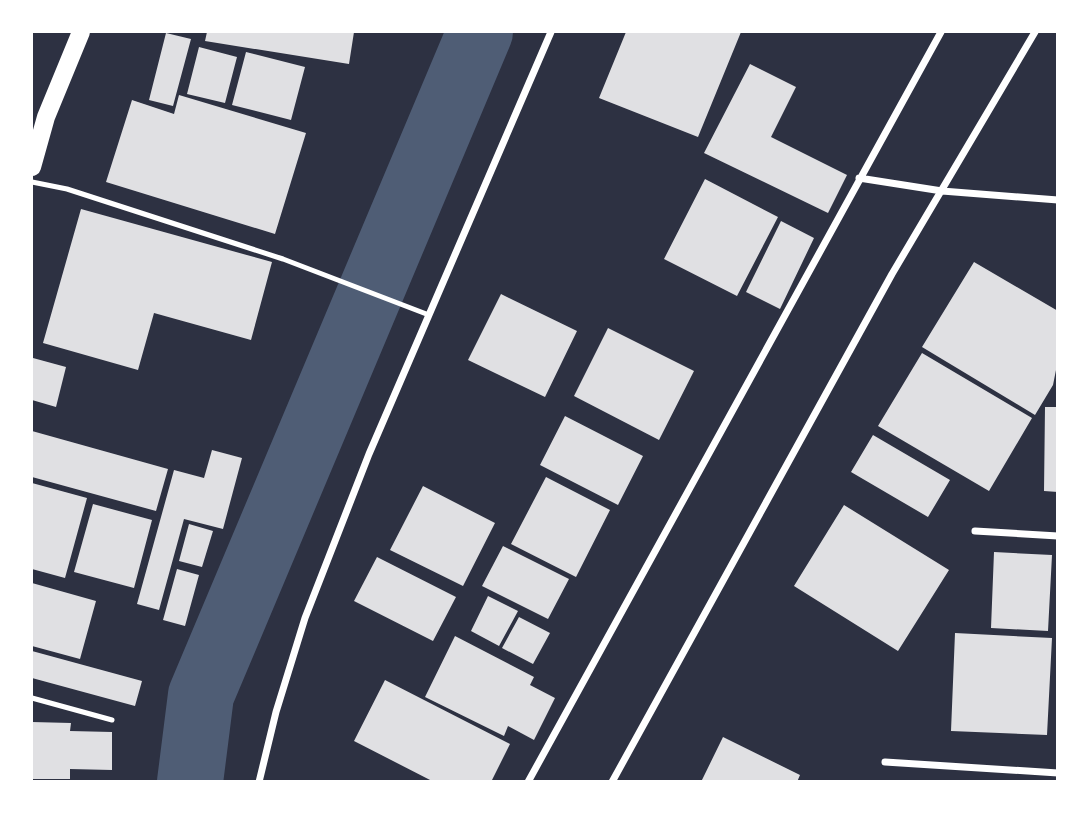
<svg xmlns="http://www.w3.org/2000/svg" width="1089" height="813" viewBox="0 0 1089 813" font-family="Commissioner,sans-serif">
<rect width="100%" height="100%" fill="#2d3142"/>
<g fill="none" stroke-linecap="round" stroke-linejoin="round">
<path stroke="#4f5d75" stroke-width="66" d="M 190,782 L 201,695 L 480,32"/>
</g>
<path fill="#e0e0e3" d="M 207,32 L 354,32 L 349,64 L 205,41 Z
M 626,32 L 741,32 L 698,137 L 599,98 Z
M 166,33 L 191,39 L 173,106 L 149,100 Z
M 199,47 L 237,57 L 225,103 L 187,94 Z
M 246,52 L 305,67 L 291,120 L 232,105 Z
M 750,64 L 796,87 L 771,137 L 847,175 L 828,213 L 704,153 Z
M 179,95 L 306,133 L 275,234 L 106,182 L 132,100 L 174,114 Z
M 705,179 L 778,217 L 737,296 L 664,259 Z
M 81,209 L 272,262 L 251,340 L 154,313 L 138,370 L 43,343 Z
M 781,221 L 814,238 L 780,309 L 746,292 Z
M 974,262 L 1058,311 L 1058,360 L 1053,385 L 1035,415 L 922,347 Z
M 501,294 L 577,331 L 545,397 L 468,360 Z
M 608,328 L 694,371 L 659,440 L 574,396 Z
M 922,353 L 1032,418 L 989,491 L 878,426 Z
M 33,358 L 66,367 L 56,407 L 32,400 Z
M 1045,407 L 1058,407 L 1058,492 L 1044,491 Z
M 565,416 L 643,456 L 618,505 L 540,465 Z
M 32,431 L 168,469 L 156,511 L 32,477 Z
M 873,435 L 950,480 L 928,517 L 851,472 Z
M 212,450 L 242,458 L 223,529 L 184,519 L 159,610 L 137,604 L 174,470 L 204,478 Z
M 546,477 L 610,510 L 576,577 L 511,544 Z
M 32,483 L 87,498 L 65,578 L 32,569 Z
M 423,486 L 495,523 L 463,586 L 390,550 Z
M 93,504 L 152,520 L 134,588 L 74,572 Z
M 844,505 L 949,570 L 898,651 L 794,586 Z
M 189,524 L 213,531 L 202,567 L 179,561 Z
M 503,546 L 569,579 L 548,619 L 482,586 Z
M 994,552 L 1052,555 L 1048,631 L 991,628 Z
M 377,557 L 456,597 L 433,641 L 354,601 Z
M 177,569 L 199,575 L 185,626 L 163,620 Z
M 32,583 L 96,601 L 80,659 L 32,646 Z
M 488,596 L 518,611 L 499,646 L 471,631 Z
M 519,617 L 550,633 L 533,664 L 502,648 Z
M 955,633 L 1052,638 L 1047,735 L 951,731 Z
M 455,636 L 534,677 L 530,685 L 555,698 L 534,740 L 508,726 L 504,736 L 425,697 Z
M 32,651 L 142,681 L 135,706 L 32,678 Z
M 385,680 L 510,744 L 491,782 L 434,782 L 354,741 Z
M 32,722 L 71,723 L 70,731 L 112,732 L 112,770 L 70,769 L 70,779 L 32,779 Z
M 723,737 L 800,775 L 797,782 L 701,782 Z"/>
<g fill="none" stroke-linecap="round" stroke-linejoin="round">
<path stroke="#fff" stroke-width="5" d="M 32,182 L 67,189 L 283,259 L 429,315
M 32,698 L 112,720"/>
<path stroke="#fff" stroke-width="7" d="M 859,178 L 942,191 L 1058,200
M 975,531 L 1058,536
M 885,762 L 1058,773
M 259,782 L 276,712 L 305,618 L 369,454 L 551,32
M 528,782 L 941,32
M 612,782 L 892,274 L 1035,32"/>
<path stroke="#fff" stroke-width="18" d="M 32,167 L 46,117 L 81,32"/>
</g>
<rect width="1089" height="813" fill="none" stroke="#ffffff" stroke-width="66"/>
</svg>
